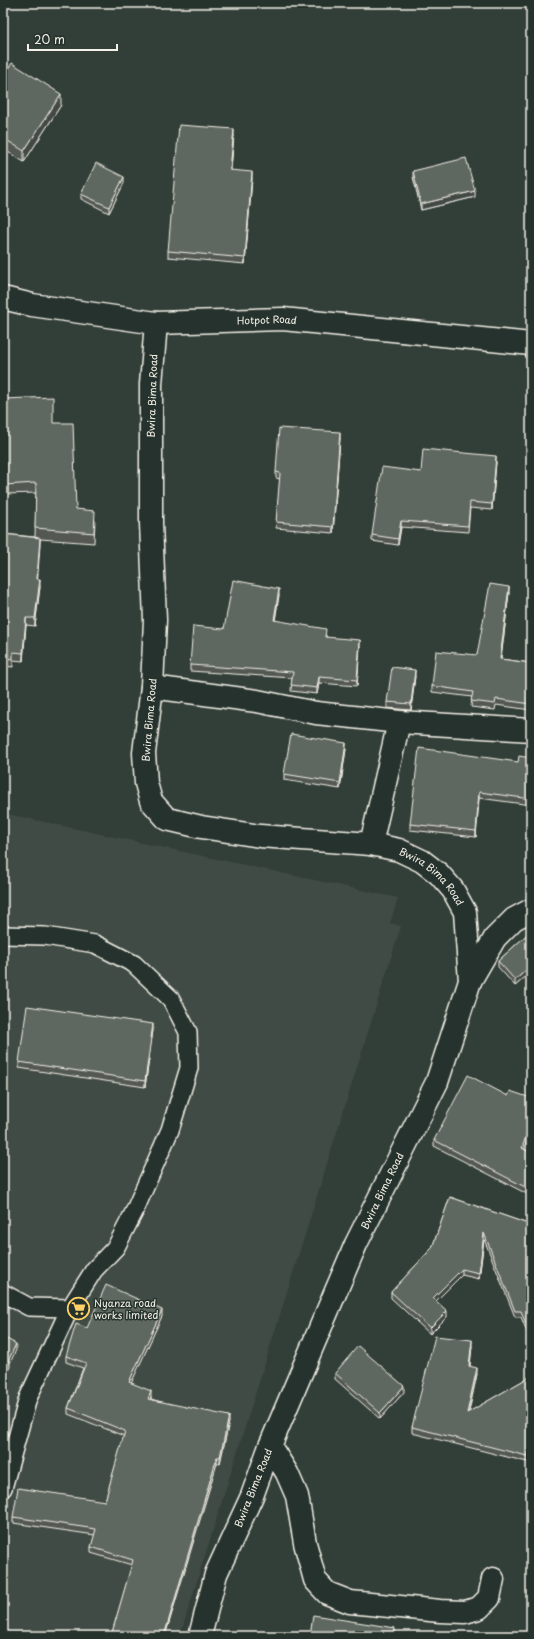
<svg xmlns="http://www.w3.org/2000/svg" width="534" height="1639" viewBox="0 0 534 1639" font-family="'Playpen Sans',sans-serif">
<rect width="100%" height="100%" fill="#323e38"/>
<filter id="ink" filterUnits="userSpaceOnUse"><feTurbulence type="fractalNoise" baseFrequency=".025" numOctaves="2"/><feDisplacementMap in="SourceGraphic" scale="8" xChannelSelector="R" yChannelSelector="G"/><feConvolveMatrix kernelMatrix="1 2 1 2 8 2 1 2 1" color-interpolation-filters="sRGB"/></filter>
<g filter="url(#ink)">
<path fill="#404b44" d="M 3,813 L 398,898 L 390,923 L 401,926 L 180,1636 L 3,1636 Z"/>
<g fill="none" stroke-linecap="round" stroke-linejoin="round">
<defs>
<path id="lane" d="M 3,935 L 45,936 L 95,944 L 134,964 L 171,999 L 188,1032 L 189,1068 L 170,1130 L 134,1212 L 116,1247 L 94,1270 L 70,1308 L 28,1398 L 3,1488
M 3,1293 L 29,1307 L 70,1308"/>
<g id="street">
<path id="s1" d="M 3,298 L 32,305 L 156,323 L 283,319 L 531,344"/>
<path id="s2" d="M 156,323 L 151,384 L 151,523 L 155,620 L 152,687 L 144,753 L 146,783 L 151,801 L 167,819 L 201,827 L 260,836 L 371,844 L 399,850 L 422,861 L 439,874 L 453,890 L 465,912 L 470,981 L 437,1082 L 356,1244 L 270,1446 L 252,1496 L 216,1574 L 200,1636"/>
<path d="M 152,687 L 257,701 L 316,713 L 399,722 L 531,730"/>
<path d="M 371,844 L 399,722"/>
<path d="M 470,981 L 495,938 L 514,919 L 531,910"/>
<path d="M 270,1446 L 287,1473 L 297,1496 L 305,1543 L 315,1580 L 327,1593 L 350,1602 L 440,1611 L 465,1612 L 479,1608 L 489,1598 L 493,1579"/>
</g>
</defs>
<use href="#lane" stroke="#f4f1e8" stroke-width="20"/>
<use href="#street" stroke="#f4f1e8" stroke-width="25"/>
<use href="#lane" stroke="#26332d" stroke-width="17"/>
<use href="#street" stroke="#26332d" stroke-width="22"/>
</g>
<path fill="#525953" stroke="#f4f1e8" d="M 3,77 L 61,105 L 24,162 L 3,149 Z
M 234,135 L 231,170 L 252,178 L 245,264 L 168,257 L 168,251 Z
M 413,171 L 475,197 L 421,210 L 413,177 Z
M 124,183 L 109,213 L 81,199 L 81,194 Z
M 3,399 L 53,423 L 76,509 L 95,520 L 94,543 L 40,539 L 37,579 L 40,587 L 35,626 L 26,625 L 23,661 L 13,660 L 13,667 L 3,666 L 3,534 L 35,537 L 36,493 L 5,494 L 3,436 Z
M 340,438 L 333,533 L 276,528 L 280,479 L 276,478 L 276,472 Z
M 496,462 L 492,510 L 470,508 L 468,532 L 401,527 L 398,545 L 372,541 L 372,535 L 421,472 Z
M 509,593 L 501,659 L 531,663 L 531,710 L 496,705 L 495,710 L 471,707 L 472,697 L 432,692 L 432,686 L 477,655 Z
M 279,595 L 275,621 L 326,635 L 326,637 L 360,646 L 357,686 L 319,683 L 317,694 L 291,691 L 292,678 L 190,671 L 190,665 L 224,629 Z
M 415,676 L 411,710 L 387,708 L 387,702 Z
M 346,749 L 340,789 L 284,780 L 284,774 Z
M 531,758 L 531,805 L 479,798 L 476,837 L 410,830 L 410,824 L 518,762 Z
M 531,931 L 531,972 L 515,986 L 498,967 L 498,961 Z
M 153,1030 L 145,1087 L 19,1068 L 19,1062 Z
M 508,1096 L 524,1149 L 531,1153 L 531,1196 L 434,1146 L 434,1140 Z
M 450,1197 L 531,1225 L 531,1342 L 521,1317 L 515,1317 L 484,1239 L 479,1279 L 462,1275 L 436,1301 L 447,1317 L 430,1334 L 391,1298 L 391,1292 L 432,1248 Z
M 162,1316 L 131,1383 L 151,1397 L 151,1399 L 229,1422 L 220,1463 L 217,1463 L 165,1636 L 111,1636 L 132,1565 L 91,1553 L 91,1547 L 95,1535 L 13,1523 L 13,1517 L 105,1501 L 124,1436 L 68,1414 L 68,1408 L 83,1368 L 66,1362 L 66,1356 L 87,1328 Z
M 472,1346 L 470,1366 L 477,1374 L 469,1412 L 531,1376 L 527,1462 L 412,1433 L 412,1427 Z
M 335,1373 L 404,1392 L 380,1419 L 335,1379 Z"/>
<path fill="#424944" stroke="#f4f1e8" d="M 61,94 L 61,105 L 24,162 L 24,151 Z
M 234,129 L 234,135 L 230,176 L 230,170 Z
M 252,172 L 252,178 L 245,264 L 245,258 Z
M 124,177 L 124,183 L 109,213 L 109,207 Z
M 475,191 L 475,197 L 421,210 L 421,204 Z
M 340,432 L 340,438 L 333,533 L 333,527 Z
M 496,456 L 496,462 L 492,510 L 492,504 Z
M 401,521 L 401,527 L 398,545 L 398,539 Z
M 40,538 L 40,545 L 37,587 L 37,579 Z
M 40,579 L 40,587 L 35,626 L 35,618 Z
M 509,587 L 509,593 L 500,665 L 500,659 Z
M 279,589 L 279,595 L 274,626 L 274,620 Z
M 26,618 L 26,625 L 23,661 L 23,653 Z
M 360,640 L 360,646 L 357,686 L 357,680 Z
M 415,670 L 415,676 L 411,710 L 411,704 Z
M 319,677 L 319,683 L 317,694 L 317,688 Z
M 346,743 L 346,749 L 340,789 L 340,783 Z
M 479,792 L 479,798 L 476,837 L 476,831 Z
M 531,966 L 531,972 L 515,986 L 515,980 Z
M 153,1024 L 153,1030 L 145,1087 L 145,1081 Z
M 531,1122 L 531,1128 L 522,1154 L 522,1148 Z
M 484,1233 L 484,1239 L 479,1279 L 479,1273 Z
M 462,1269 L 462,1275 L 433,1304 L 433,1298 Z
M 162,1310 L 162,1316 L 129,1388 L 129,1382 Z
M 447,1311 L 447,1317 L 430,1334 L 430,1328 Z
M 472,1340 L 472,1346 L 469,1372 L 469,1366 Z
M 16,1344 L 16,1350 L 10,1363 L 10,1367 L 3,1381 L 3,1375 L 8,1361 Z
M 477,1368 L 477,1374 L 467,1419 L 467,1413 Z
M 404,1386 L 404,1392 L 380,1419 L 380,1413 Z
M 151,1391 L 151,1397 L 148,1405 L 148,1399 Z
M 229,1416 L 229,1422 L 220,1463 L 220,1457 Z
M 531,1441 L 531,1447 L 527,1462 L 527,1456 Z
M 217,1457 L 217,1463 L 165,1636 L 164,1636 Z"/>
<path fill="#5f6861" stroke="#f4f1e8" d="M 12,63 L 61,94 L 24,151 L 3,138 L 3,77 Z
M 179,125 L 234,129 L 230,170 L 252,172 L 245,258 L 168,251 Z
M 466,158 L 475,191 L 421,204 L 413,171 Z
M 96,163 L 124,177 L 109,207 L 81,194 Z
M 53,397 L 53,423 L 73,423 L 76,509 L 95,511 L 94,533 L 35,528 L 36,483 L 5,485 L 3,426 L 3,399 Z
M 279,428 L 340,432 L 333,527 L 276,522 L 280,473 L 276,472 Z
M 423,449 L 496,456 L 492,504 L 470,502 L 468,526 L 401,521 L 398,539 L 372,535 L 382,467 L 421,472 Z
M 3,534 L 40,538 L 37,579 L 40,579 L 35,618 L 26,618 L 23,653 L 13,652 L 13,659 L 3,658 Z
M 233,580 L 279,589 L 274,620 L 326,629 L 325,637 L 360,640 L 357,680 L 319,677 L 317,688 L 291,685 L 293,672 L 190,665 L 193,626 L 224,629 Z
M 490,584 L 509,587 L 500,659 L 531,663 L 531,704 L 496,699 L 495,704 L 471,701 L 473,692 L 432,686 L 436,651 L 477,655 Z
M 392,667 L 415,670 L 411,704 L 387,702 Z
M 291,734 L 346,743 L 340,783 L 284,774 Z
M 419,748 L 518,762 L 519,756 L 531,758 L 531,799 L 479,792 L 476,831 L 410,824 Z
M 531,931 L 531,966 L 515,980 L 498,961 Z
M 27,1006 L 153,1024 L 145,1081 L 19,1062 Z
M 468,1075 L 508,1096 L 510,1091 L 531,1098 L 531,1122 L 522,1148 L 531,1153 L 531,1190 L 434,1140 Z
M 450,1197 L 531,1225 L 531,1336 L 521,1311 L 515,1311 L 484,1233 L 479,1273 L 462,1269 L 433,1298 L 447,1311 L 430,1328 L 391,1292 L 432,1248 Z
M 106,1285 L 162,1310 L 129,1382 L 151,1391 L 148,1399 L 229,1416 L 220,1457 L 217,1457 L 164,1636 L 111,1636 L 133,1560 L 91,1547 L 96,1529 L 13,1517 L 18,1488 L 105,1501 L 125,1431 L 68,1408 L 86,1363 L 66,1356 L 76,1324 L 87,1328 Z
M 435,1336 L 472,1340 L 469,1366 L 477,1368 L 467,1413 L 531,1376 L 531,1441 L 527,1456 L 412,1427 Z
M 3,1337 L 16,1344 L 8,1361 L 10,1362 L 3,1375 Z
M 358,1346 L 404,1386 L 380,1413 L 335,1373 Z
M 313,1615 L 395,1628 L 394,1636 L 310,1636 Z"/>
</g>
<defs>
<symbol id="supermarket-ring" viewBox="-11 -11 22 22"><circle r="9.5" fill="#26332d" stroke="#ffd166" stroke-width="1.5"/><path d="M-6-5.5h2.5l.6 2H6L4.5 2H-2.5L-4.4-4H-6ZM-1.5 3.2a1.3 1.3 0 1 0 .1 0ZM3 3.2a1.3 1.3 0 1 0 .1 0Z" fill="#ffd166"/></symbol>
</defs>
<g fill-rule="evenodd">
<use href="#supermarket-ring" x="66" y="1296" width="25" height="25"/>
</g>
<g text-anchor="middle" stroke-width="3" stroke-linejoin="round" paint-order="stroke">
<g font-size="10" fill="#f4f1e8" stroke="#26332d">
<text dy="4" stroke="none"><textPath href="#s1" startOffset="266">Hotpot Road</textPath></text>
<text transform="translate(152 396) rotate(-88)" y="4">Bwira Bima Road</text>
<text transform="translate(149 720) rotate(-85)" y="4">Bwira Bima Road</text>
<text dy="4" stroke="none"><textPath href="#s2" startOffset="781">Bwira Bima Road</textPath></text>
<text transform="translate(382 1191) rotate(-64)" y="4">Bwira Bima Road</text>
<text transform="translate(253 1488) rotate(-68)" y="4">Bwira Bima Road</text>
</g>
<g font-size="10" fill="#f4f1e8" stroke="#26332d" text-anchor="start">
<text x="94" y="1307">Nyanza road<tspan x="94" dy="12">works limited</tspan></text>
</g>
</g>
<rect width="534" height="1639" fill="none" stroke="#26332d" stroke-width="16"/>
<rect x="8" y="8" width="518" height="1623" fill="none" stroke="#f4f1e8" stroke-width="1.5" filter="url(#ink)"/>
<path d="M28 44v6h89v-6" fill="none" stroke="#f4f1e8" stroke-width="2"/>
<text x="34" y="44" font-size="12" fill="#f4f1e8" stroke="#26332d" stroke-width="3" paint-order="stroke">20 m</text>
</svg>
